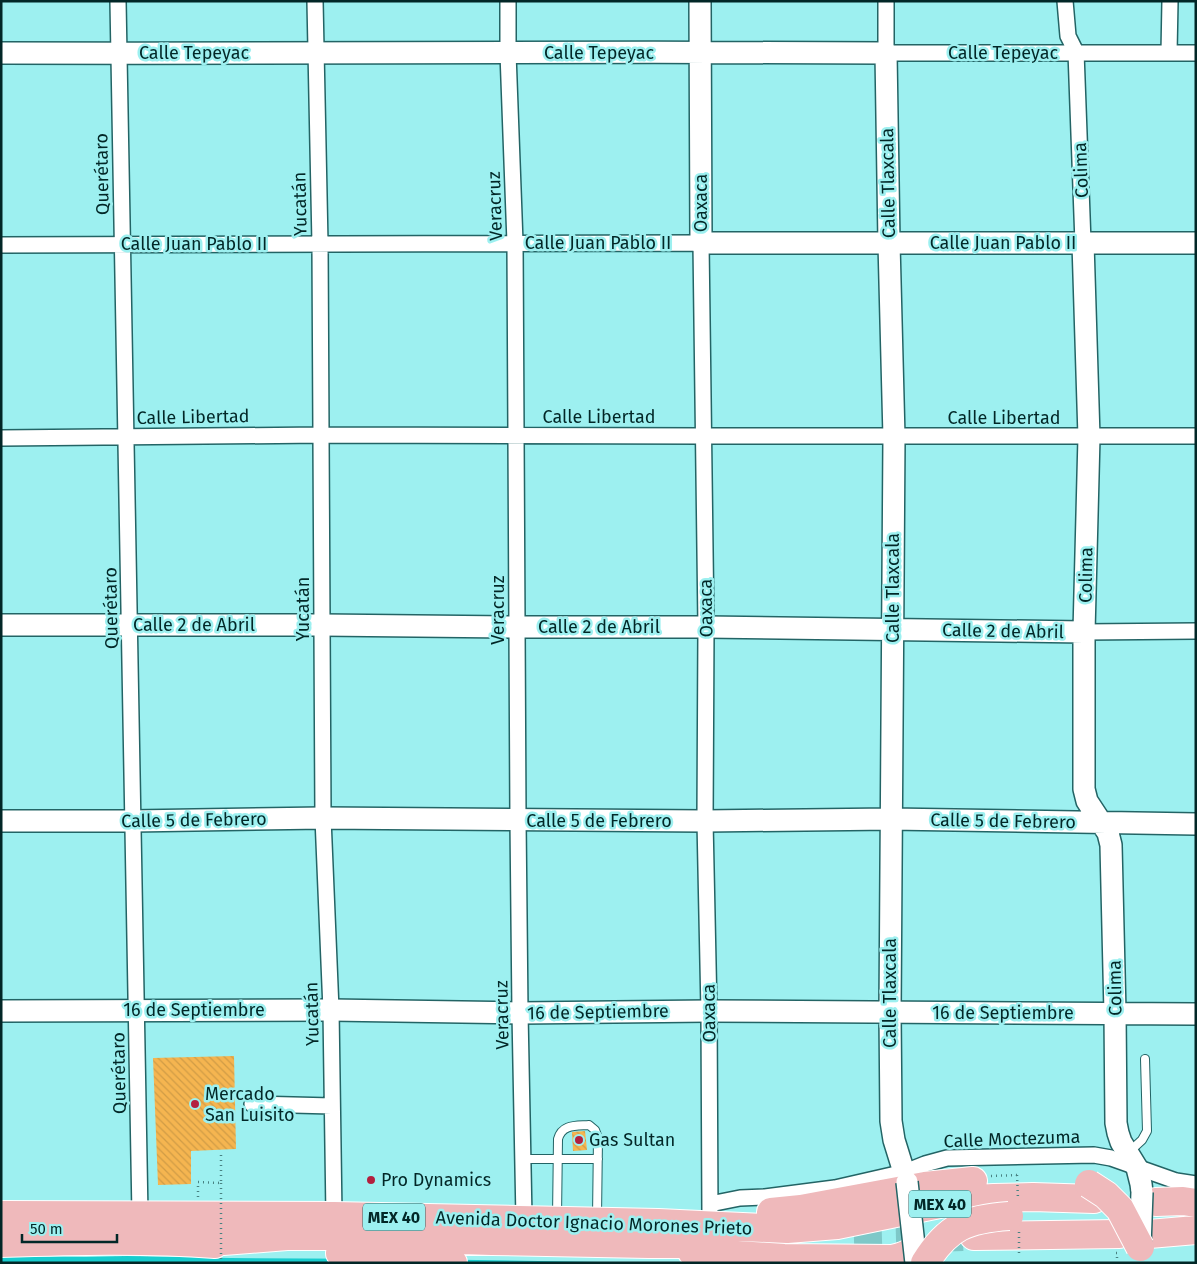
<svg xmlns="http://www.w3.org/2000/svg" width="1197" height="1264" viewBox="0 0 1197 1264" font-family="'Fira Sans',sans-serif">
<defs>
<pattern id="park-crowns" width="20" height="18" patternUnits="userSpaceOnUse" patternTransform="scale(1.25)"><rect width="20" height="18" fill="#18ccce"/><path d="M2 6a3 3 0 1 1 6 0M12 15a3 3 0 1 1 6 0" fill="none" stroke="#15afb1"/></pattern>
<pattern id="building-back-hatch" width="6" height="6" patternUnits="userSpaceOnUse" patternTransform="scale(1.25)"><rect width="6" height="6" fill="#f5b550"/><path d="M-1 5l2 2M0 0l6 6M5-1l2 2" fill="none" stroke="#d09c46"/></pattern>
</defs>
<rect width="100%" height="100%" fill="#9df0f0"/>
<path fill="url(#park-crowns)" d="M 1,1256 L 86,1257 L 127,1256 L 230,1258 L 409,1259 L 661,1263 L 1,1263 Z"/>
<path fill="url(#building-back-hatch)" d="M 234,1056 L 236,1149 L 191,1151 L 191,1184 L 158,1185 L 153,1058 Z
M 585,1131 L 587,1150 L 573,1151 L 572,1132 Z"/>
<g fill="none" stroke-linecap="round" stroke-linejoin="round">
<path stroke="#7ec8c8" stroke-width="28" stroke-dasharray="28 14" stroke-linecap="butt" d="M 854,1240 L 963,1237"/>
<defs>
<path id="lane" d="M 1129,1152 L 1142,1140 L 1147,1131 L 1145,1059
M 523,1159 L 598,1159
M 557,1217 L 558,1139 C 562,1124 576,1126 589,1125 L 595,1130 L 598,1138 L 597,1217"/>
<path id="street" d="M 118,1 L 140,1215
M 315,1 L 320,244 L 323,818 L 331,1010 L 334,1216
M 508,1 L 508,53 L 515,243 L 518,820 L 520,1013 L 524,1219
M 886,1 L 886,53 L 1196,53
M 1065,1 L 1068,36 L 1076,52 L 1083,243
M 1169,53 L 1170,1
M 1,245 L 701,243 L 706,627 L 705,821 L 709,1011 L 710,1216
M 1,438 L 322,435 L 703,436 L 1196,436
M 1084,632 L 1196,631
M 252,1104 L 332,1106
M 710,1204 L 740,1198 L 765,1197 L 835,1188 L 905,1172 L 925,1164 L 947,1158 L 1094,1155 L 1111,1158 L 1176,1181 L 1196,1184"/>
<path id="secondary" d="M 700,1 L 701,243 L 1196,243
M 1,53 C 296,54 591,51 886,53 L 889,243 L 894,437 L 890,1013 L 891,1121 L 894,1140 L 907,1182
M 1083,243 L 1089,437 L 1084,632 L 1084,789 L 1087,801 L 1108,833 L 1111,845 L 1115,1013 L 1116,1123 L 1118,1133 L 1121,1142 L 1137,1168 L 1141,1184 L 1142,1192
M 1,625 L 322,625 L 517,627 L 706,627 L 1084,632
M 1,821 L 133,821 L 323,818 L 705,821 L 891,819 L 1196,824
M 1,1011 L 331,1010 L 520,1013 L 709,1011 L 1196,1014"/>
<path id="highway" d="M 1156,1202 L 1183,1201 L 1196,1203
M 771,1212 L 801,1209 L 925,1186 L 973,1181
M 1,1215 L 334,1216 L 658,1223 L 787,1229 L 837,1225 L 959,1200 L 994,1198 L 1033,1197 L 1094,1199
M 1149,1234 L 1196,1230
M 974,1236 L 1119,1234
M 1,1243 C 72,1241 144,1239 215,1244
M 198,1243 L 287,1236 L 337,1236 L 492,1241 L 649,1244 L 715,1242
M 692,1252 L 784,1258 L 892,1259 C 901,1257 907,1256 914,1250
M 340,1253 L 453,1263"/>
</defs>
<use href="#lane" stroke="#236465" stroke-width="10"/>
<use href="#street" stroke="#236465" stroke-width="18"/>
<use href="#secondary" stroke="#236465" stroke-width="24"/>
<use href="#highway" stroke="#fff" stroke-width="30"/>
<path stroke="#488282" stroke-width="2.5" stroke-dasharray="1 4" stroke-linecap="butt" d="M 991,1176 L 1017,1175
M 198,1197 L 198,1182 L 221,1183 L 221,1152
M 1116,1253 L 1117,1253 L 1117,1263"/>
<use href="#lane" stroke="#fff" stroke-width="8"/>
<use href="#street" stroke="#fff" stroke-width="15"/>
<use href="#secondary" stroke="#fff" stroke-width="21"/>
<use href="#highway" stroke="#efb9bb" stroke-width="28"/>
<defs>
<path id="secondary-bridge" d="M 907,1182 L 916,1263
M 1140,1247 L 1142,1192"/>
<path id="highway-bridge" d="M 1089,1184 L 1106,1195 L 1120,1209 L 1140,1247
M 925,1263 C 948,1226 967,1219 1009,1216"/>
</defs>
<use href="#secondary-bridge" stroke="#236465" stroke-width="24" stroke-linecap="butt"/>
<use href="#highway-bridge" stroke="#fff" stroke-width="30" stroke-linecap="butt"/>
<path stroke="#488282" stroke-width="2.5" stroke-dasharray="1 4" stroke-linecap="butt" d="M 1017,1175 L 1018,1199
M 221,1183 L 221,1263
M 1019,1232 L 1019,1253"/>
<use href="#secondary-bridge" stroke="#fff" stroke-width="21"/>
<use href="#highway-bridge" stroke="#efb9bb" stroke-width="28"/>
</g>
<g fill="#b3203f" stroke="#9df0f0" stroke-width="2">
<circle cx="195" cy="1104" r="5"/>
<circle cx="579" cy="1140" r="5"/>
<circle cx="371" cy="1180" r="5"/>
</g>
<g text-anchor="middle" stroke-width="5" stroke-linejoin="round" paint-order="stroke">
<g fill="#9df0f0" stroke="#306363" stroke-width="1">
<rect x="909" y="1190.5" width="62" height="27" rx="4"/>
<rect x="363" y="1203.5" width="62" height="27" rx="4"/>
</g>
<g font-size="16" font-weight="bold" fill="#022727">
<text x="940" y="1210">MEX 40</text>
<text x="394" y="1223">MEX 40</text>
</g>
<g font-size="18" fill="#022727" stroke="#9df0f0">
<text x="194" y="59">Calle Tepeyac</text>
<text x="599" y="59">Calle Tepeyac</text>
<text x="1003" y="59">Calle Tepeyac</text>
<text transform="translate(1081 170) rotate(-92)" y="6">Colima</text>
<text transform="translate(102 174) rotate(-91)" y="6">Querétaro</text>
<text transform="translate(888 183) rotate(-91)" y="6">Calle Tlaxcala</text>
<text transform="translate(701 203) rotate(-90)" y="6">Oaxaca</text>
<text transform="translate(300 204) rotate(-91)" y="6">Yucatán</text>
<text transform="translate(495 206) rotate(-92)" y="6">Veracruz</text>
<text x="598" y="249">Calle Juan Pablo II</text>
<text x="1003" y="249">Calle Juan Pablo II</text>
<text x="194" y="250">Calle Juan Pablo II</text>
<text transform="translate(193 417) rotate(-1)" y="6">Calle Libertad</text>
<text x="599" y="423">Calle Libertad</text>
<text x="1004" y="424">Calle Libertad</text>
<text transform="translate(1086 575) rotate(-89)" y="6">Colima</text>
<text transform="translate(893 588) rotate(-90)" y="6">Calle Tlaxcala</text>
<text transform="translate(111 608) rotate(-91)" y="6">Querétaro</text>
<text transform="translate(706 608) rotate(-91)" y="6">Oaxaca</text>
<text transform="translate(303 609) rotate(-90)" y="6">Yucatán</text>
<text transform="translate(498 610) rotate(-90)" y="6">Veracruz</text>
<text x="194" y="631">Calle 2 de Abril</text>
<text x="599" y="633">Calle 2 de Abril</text>
<text transform="translate(1003 631) rotate(1)" y="6">Calle 2 de Abril</text>
<text transform="translate(194 820) rotate(-1)" y="6">Calle 5 de Febrero</text>
<text x="599" y="827">Calle 5 de Febrero</text>
<text transform="translate(1003 821) rotate(1)" y="6">Calle 5 de Febrero</text>
<text transform="translate(1115 988) rotate(-91)" y="6">Colima</text>
<text transform="translate(890 993) rotate(-90)" y="6">Calle Tlaxcala</text>
<text x="194" y="1016">16 de Septiembre</text>
<text transform="translate(598 1012) rotate(-1)" y="6">16 de Septiembre</text>
<text transform="translate(709 1013) rotate(-91)" y="6">Oaxaca</text>
<text x="1003" y="1019">16 de Septiembre</text>
<text transform="translate(312 1014) rotate(-91)" y="6">Yucatán</text>
<text transform="translate(502 1015) rotate(-91)" y="6">Veracruz</text>
<text transform="translate(119 1073) rotate(-91)" y="6">Querétaro</text>
<text transform="translate(1012 1139) rotate(-2)" y="6">Calle Moctezuma</text>
<text transform="translate(594 1223) rotate(2)" y="6">Avenida Doctor Ignacio Morones Prieto</text>
</g>
<g font-size="18" fill="#022727" stroke="#9df0f0" text-anchor="start">
<text x="205" y="1100">Mercado<tspan x="205" dy="21">San Luisito</tspan></text>
<text x="589" y="1146">Gas Sultan</text>
<text x="381" y="1186">Pro Dynamics</text>
</g>
</g>
<rect width="1197" height="1264" fill="none" stroke="#022727" stroke-width="5"/>
<path d="M22 1234v8h95v-8" fill="none" stroke="#022727" stroke-width="2.5"/>
<text x="30" y="1234" font-size="15" fill="#022727" stroke="#9df0f0" stroke-width="4" paint-order="stroke">50 m</text>
</svg>
